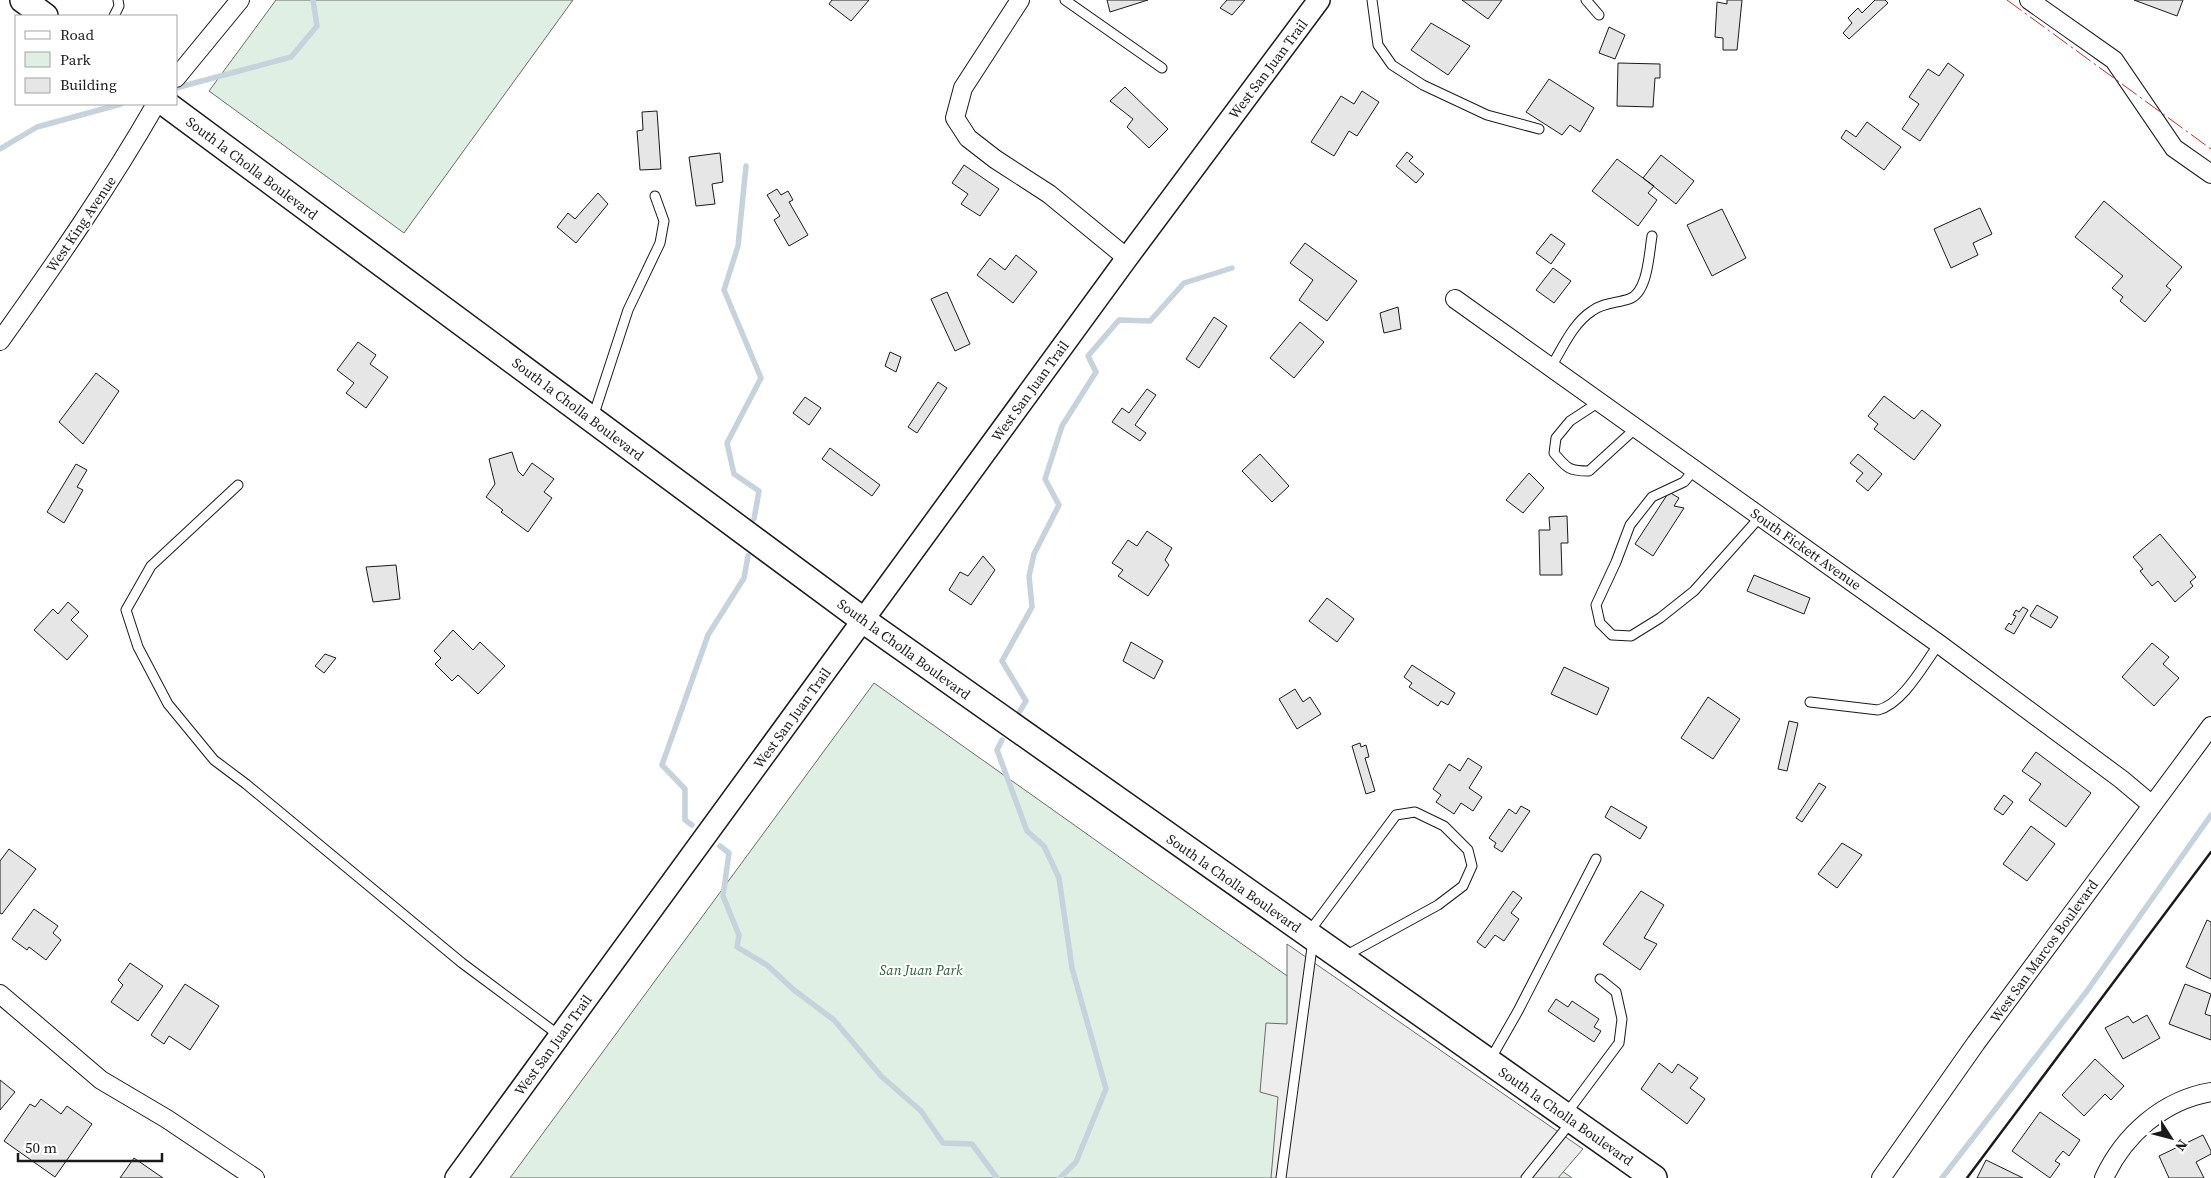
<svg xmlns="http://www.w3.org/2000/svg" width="2211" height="1178" viewBox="0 0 2211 1178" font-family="'Source Serif 4',serif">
<rect width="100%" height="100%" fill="#fff"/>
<path fill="#e0efe3" stroke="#6a6a6a" d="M 276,0 L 573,0 L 404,233 L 209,91 Z
M 874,683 L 1572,1178 L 510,1178 Z"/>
<path fill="#ededed" stroke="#6a6a6a" d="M 1287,944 L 1583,1149 L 1558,1178 L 1271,1178 L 1278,1097 L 1260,1092 L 1266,1023 L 1287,1024 Z"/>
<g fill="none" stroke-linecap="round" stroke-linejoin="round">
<path stroke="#c6d2dc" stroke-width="5.5" d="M 176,88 L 291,57 L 317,26 L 313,0
M 0,149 L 37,127 L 121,104
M 746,166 L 738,246 L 724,290 L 761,378 L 727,443 L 734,474 L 759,491 L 754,519
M 1020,711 L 1026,701 L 1002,661 L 1032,607 L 1029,576 L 1034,554 L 1059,505 L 1045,479 L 1062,426 L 1096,372 L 1088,356 L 1119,320 L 1150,321 L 1184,283 L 1232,268
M 1002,740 L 997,750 L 1027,831 L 1044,846 L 1059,878 L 1072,968 L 1106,1089 L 1076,1162 L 1060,1178
M 692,825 L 685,820 L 685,789 L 662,765 L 708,635 L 744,578 L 748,556
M 720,846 L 729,853 L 723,896 L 739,935 L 737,947 L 767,965 L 794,990 L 834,1020 L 881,1076 L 921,1111 L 943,1143 L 972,1144 L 997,1178
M 1942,1178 L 2087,991 L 2211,815"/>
</g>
<path fill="#e6e6e6" stroke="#1a1a1a" d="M 832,0 L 869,0 L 851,21 L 829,4 Z
M 1107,0 L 1148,0 L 1110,12 Z
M 1227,0 L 1245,0 L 1232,15 L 1220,8 Z
M 1462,0 L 1502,0 L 1488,19 Z
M 1727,0 L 1742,0 L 1737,50 L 1723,50 L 1723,38 L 1715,37 L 1717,2 L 1727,4 Z
M 1875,0 L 1885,0 L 1888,3 L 1849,39 L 1843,33 L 1852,23 L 1848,18 L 1858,8 L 1862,13 Z
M 2134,0 L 2183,0 L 2177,16 Z
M 1431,23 L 1470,46 L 1448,75 L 1411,50 Z
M 1609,27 L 1625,35 L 1615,59 L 1599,53 Z
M 1618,63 L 1660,64 L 1660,78 L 1655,78 L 1653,107 L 1617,106 Z
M 1948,63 L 1964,75 L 1920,141 L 1902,129 L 1919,104 L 1909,97 L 1928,69 L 1939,76 Z
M 1549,79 L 1594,108 L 1580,132 L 1570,125 L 1562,135 L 1526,112 Z
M 1125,87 L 1168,129 L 1149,148 L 1127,127 L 1133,119 L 1110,101 Z
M 1362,91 L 1379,102 L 1357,136 L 1349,131 L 1334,156 L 1311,142 L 1341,96 L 1354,104 Z
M 657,111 L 661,169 L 640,170 L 637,131 L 643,130 L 642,112 Z
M 1867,122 L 1901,147 L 1884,170 L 1841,138 L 1846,130 L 1856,137 Z
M 1407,152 L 1413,157 L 1409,161 L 1424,174 L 1416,183 L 1396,166 Z
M 720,153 L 723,182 L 712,184 L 715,204 L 696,206 L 689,157 Z
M 1661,155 L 1694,181 L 1676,204 L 1643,178 Z
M 1617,159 L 1654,186 L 1648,193 L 1657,200 L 1638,226 L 1592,191 Z
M 964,165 L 999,189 L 980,216 L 961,204 L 968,194 L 952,183 Z
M 777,189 L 781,195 L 788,191 L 793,200 L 789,202 L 808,235 L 789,246 L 774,220 L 780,216 L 767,195 Z
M 598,193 L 608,204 L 576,243 L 557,227 L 568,213 L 575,219 Z
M 2104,201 L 2182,267 L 2166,286 L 2171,290 L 2145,322 L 2120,301 L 2123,297 L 2112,288 L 2123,276 L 2075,237 Z
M 1980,208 L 1992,234 L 1973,243 L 1978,255 L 1951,268 L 1934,229 Z
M 1722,209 L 1746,258 L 1712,276 L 1687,225 Z
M 1551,234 L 1565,244 L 1551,264 L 1536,253 Z
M 1305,243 L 1357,281 L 1327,321 L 1299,300 L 1313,280 L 1290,263 Z
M 1016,255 L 1037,272 L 1013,303 L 977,275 L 990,258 L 1005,270 Z
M 1553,268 L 1571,281 L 1554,303 L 1536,290 Z
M 947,292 L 970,344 L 955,351 L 931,299 Z
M 1398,307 L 1401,329 L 1384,333 L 1380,313 Z
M 1214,317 L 1227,326 L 1199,368 L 1186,359 Z
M 1300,322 L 1324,342 L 1294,378 L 1270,358 Z
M 358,342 L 376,355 L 370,364 L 388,377 L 366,408 L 346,393 L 354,383 L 337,370 Z
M 890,352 L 901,357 L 896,372 L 885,366 Z
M 96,373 L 119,391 L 83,444 L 59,422 Z
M 938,382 L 947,388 L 917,433 L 908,427 Z
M 1147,389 L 1156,395 L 1135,425 L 1146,433 L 1140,441 L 1112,422 L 1122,408 L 1129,413 Z
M 1884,396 L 1914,419 L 1922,410 L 1941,425 L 1914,460 L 1874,429 L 1878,424 L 1868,416 Z
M 805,397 L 821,408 L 809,425 L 793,413 Z
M 830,448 L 880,485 L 872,496 L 822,459 Z
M 512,452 L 518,471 L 523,476 L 532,463 L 554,479 L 544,492 L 552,498 L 528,532 L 501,512 L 503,510 L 486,497 L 495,484 L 489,459 Z
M 1260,454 L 1289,486 L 1272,502 L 1242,471 Z
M 1858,454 L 1882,474 L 1868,491 L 1856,481 L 1863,473 L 1850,463 Z
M 76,464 L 87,470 L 77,487 L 83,490 L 64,523 L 47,512 Z
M 1529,473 L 1544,488 L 1523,513 L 1506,500 Z
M 1669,492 L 1679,498 L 1674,506 L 1684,508 L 1653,556 L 1635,544 Z
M 1567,516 L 1568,543 L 1561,543 L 1562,575 L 1540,575 L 1539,530 L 1550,530 L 1549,517 Z
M 1147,531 L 1172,548 L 1165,560 L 1169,565 L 1148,596 L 1118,576 L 1123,570 L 1112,563 L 1128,540 L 1137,546 Z
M 2160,534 L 2196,577 L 2190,582 L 2193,586 L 2175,602 L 2158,581 L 2152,586 L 2140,571 L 2143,569 L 2133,557 Z
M 983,556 L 995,570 L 971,605 L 949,590 L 960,572 L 968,576 Z
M 396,565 L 400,599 L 373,602 L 366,567 Z
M 1754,575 L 1810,598 L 1804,614 L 1747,591 Z
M 1327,598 L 1354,619 L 1337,642 L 1309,621 Z
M 68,602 L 79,612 L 71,620 L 88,636 L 67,660 L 34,630 L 53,609 L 58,614 Z
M 2037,605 L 2058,617 L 2051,628 L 2030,616 Z
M 2023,607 L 2028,610 L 2014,634 L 2005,629 L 2009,623 L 2011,625 L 2016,616 L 2013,615 L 2016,610 L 2019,612 Z
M 453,630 L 473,650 L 480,642 L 505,666 L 478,694 L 458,675 L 452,681 L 435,664 L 441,658 L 434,651 Z
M 1131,642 L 1163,661 L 1154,679 L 1123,661 Z
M 2152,643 L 2169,657 L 2163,664 L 2179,678 L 2154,706 L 2122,677 Z
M 325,654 L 336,658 L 324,673 L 315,666 Z
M 1412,665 L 1455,693 L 1448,705 L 1441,701 L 1438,706 L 1409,687 L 1412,683 L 1404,677 Z
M 1564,667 L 1609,688 L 1597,715 L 1551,694 Z
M 1295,689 L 1303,702 L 1310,697 L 1321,714 L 1297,729 L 1279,699 Z
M 1708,697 L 1740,719 L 1713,759 L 1681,738 Z
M 1789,721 L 1798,723 L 1787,771 L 1778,769 Z
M 1360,743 L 1361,747 L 1366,745 L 1369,757 L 1365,758 L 1375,791 L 1366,794 L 1352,746 Z
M 2036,752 L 2091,793 L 2066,827 L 2029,800 L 2041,784 L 2022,771 Z
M 1468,758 L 1482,767 L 1469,788 L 1482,797 L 1473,811 L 1461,803 L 1454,814 L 1436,802 L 1441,795 L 1433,789 L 1449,764 L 1460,771 Z
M 1819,783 L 1826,787 L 1802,822 L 1796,818 Z
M 2004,795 L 2013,802 L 2003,815 L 1994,809 Z
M 1521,806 L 1530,811 L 1502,852 L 1494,847 L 1496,843 L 1489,838 L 1509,809 L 1516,814 Z
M 1611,806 L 1647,827 L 1640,839 L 1605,817 Z
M 2031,826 L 2055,844 L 2027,881 L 2003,864 Z
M 1842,843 L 1862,855 L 1837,888 L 1818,874 Z
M 9,849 L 36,869 L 2,914 L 0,913 L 0,861 Z
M 1513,891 L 1522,898 L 1511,913 L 1519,919 L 1504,941 L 1495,935 L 1485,948 L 1477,942 Z
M 1641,891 L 1664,905 L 1644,938 L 1657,944 L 1640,970 L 1603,944 Z
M 34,909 L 58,926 L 53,933 L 61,940 L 46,960 L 29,947 L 27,950 L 12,939 Z
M 2207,920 L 2211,922 L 2211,979 L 2186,967 Z
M 130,963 L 163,986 L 138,1021 L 111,1002 L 123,985 L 118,980 Z
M 185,984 L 219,1006 L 190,1050 L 169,1036 L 164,1044 L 151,1035 Z
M 2185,984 L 2211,994 L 2205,1014 L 2211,1016 L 2211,1040 L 2169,1024 Z
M 1556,999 L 1568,1007 L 1572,1001 L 1599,1019 L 1594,1027 L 1601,1031 L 1594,1042 L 1548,1011 Z
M 2147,1015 L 2160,1038 L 2123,1059 L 2105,1028 L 2128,1016 L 2133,1023 Z
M 2095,1059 L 2124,1086 L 2111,1100 L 2105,1094 L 2084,1116 L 2062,1095 Z
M 1659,1063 L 1672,1073 L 1678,1064 L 1698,1078 L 1690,1088 L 1705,1099 L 1687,1124 L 1641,1089 Z
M 0,1080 L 15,1092 L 0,1110 Z
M 41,1099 L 61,1114 L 67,1106 L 92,1124 L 55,1177 L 4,1141 L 30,1104 L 35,1107 Z
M 2040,1112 L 2080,1140 L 2069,1156 L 2063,1151 L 2055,1161 L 2060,1164 L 2050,1178 L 2012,1151 Z
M 2203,1135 L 2211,1151 L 2211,1154 L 2196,1162 L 2204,1178 L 2169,1178 L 2159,1156 Z
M 134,1158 L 163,1178 L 120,1178 Z
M 1986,1160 L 2023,1178 L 1977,1178 Z"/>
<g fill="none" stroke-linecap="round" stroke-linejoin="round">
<defs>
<path id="service" d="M 1065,0 L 1162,68
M 1372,0 L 1378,45 L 1392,65 L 1423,85 L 1487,115 L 1539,129
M 1586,0 L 1599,15
M 114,16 L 119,6 L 118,0
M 1551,367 C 1562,349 1573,323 1592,311 C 1602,303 1617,303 1629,299 C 1648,293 1649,253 1652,236
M 1599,402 L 1570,421 L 1556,438 L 1554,453 C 1567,468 1568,471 1589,471 L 1636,428
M 593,417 L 628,310 L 660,243 L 664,221 L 655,196
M 1694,470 L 1684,482 L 1652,497 L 1630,525 L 1616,562 L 1596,605 L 1600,623 L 1612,635 L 1631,636 L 1660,618 L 1694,591 L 1760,517
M 238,485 L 151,566 L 126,610 L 138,647 L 168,704 L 214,760 L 246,784 L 462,963 L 560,1036
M 1810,702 L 1878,710 C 1903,704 1924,664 1939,644
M 1309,932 L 1396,815 L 1415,812 L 1444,826 L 1468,850 L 1472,866 L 1463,886 L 1438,905 L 1345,956
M 1490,1060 L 1518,1011 L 1596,859
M 1566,1114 L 1619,1043 L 1622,1019 L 1616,992 L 1600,979
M 1281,1178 L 1313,940
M 1526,1178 L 1572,1121"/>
<path id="minor" d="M 1020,0 L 963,88 L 955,118 L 968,138 L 995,159 L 1049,194 L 1127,258
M 2029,0 L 2114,60 L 2174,148 L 2211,174
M 176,78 L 240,0
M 1455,299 L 1939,644 L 2121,779 L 2152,805
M 0,341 C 55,264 109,186 156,104
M 0,994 L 101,1080 L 167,1119 L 255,1178
M 1881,1178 L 1976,1043 L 2211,726
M 2104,1178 C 2124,1135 2163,1100 2211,1092"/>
<path id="tertiary" d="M 456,1178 L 1127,258 L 1319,0"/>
<path id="secondary" d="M 23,0 L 45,16
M 166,104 L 863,620 L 1654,1178"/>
</defs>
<use href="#service" stroke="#1a1a1a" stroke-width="11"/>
<use href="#minor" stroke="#1a1a1a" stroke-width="20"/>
<use href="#tertiary" stroke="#1a1a1a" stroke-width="24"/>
<use href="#secondary" stroke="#1a1a1a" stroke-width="28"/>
<use href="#service" stroke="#fff" stroke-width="9"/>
<use href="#minor" stroke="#fff" stroke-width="18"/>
<use href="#tertiary" stroke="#fff" stroke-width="21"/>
<use href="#secondary" stroke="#fff" stroke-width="25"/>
<path stroke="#1a1a1a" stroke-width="2.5" d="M 1967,1178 L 2211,852"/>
<path stroke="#c62828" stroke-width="1" stroke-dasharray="18 4 2.5 4" stroke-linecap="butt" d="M 2007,0 L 2211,149"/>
</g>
<g text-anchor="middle" stroke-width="4" stroke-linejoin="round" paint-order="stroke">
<g font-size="14" fill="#1a1a1a" stroke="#fff">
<text transform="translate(1268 69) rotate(-53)" y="5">West San Juan Trail</text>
<text transform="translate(252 168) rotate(37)" y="5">South la Cholla Boulevard</text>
<text transform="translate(81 224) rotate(-56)" y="5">West King Avenue</text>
<text transform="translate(1030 391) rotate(-54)" y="5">West San Juan Trail</text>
<text transform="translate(578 409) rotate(37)" y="5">South la Cholla Boulevard</text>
<text transform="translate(1806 549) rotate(35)" y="5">South Fickett Avenue</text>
<text transform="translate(904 649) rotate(36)" y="5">South la Cholla Boulevard</text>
<text transform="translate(792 718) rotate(-54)" y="5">West San Juan Trail</text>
<text transform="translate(1234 883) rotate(35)" y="5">South la Cholla Boulevard</text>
<text transform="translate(2044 951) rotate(-54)" y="5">West San Marcos Boulevard</text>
<text transform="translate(553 1045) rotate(-54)" y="5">West San Juan Trail</text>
<text transform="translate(1566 1116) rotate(35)" y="5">South la Cholla Boulevard</text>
</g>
<g font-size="14" font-style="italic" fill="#2b5a34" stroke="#fff">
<text x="921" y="975">San Juan Park</text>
</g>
</g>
<rect x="15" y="15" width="162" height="90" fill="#ffffff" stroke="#a3a3a3"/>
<rect x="25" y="31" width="25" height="8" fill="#ffffff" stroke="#a3a3a3"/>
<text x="60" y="40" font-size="15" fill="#1a1a1a">Road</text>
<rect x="25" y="52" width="25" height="15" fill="#e0efe3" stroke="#a3a3a3"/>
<text x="60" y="65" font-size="15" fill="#1a1a1a">Park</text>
<rect x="25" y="78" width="25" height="15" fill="#e6e6e6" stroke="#a3a3a3"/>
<text x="60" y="90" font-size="15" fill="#1a1a1a">Building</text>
<g transform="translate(2171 1138) rotate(126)" stroke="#ffffff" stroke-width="4" paint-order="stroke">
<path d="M0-4L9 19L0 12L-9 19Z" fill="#1a1a1a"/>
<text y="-8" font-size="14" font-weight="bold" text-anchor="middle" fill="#1a1a1a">N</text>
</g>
<path d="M18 1153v8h144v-8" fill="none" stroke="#1a1a1a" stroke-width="2.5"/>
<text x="25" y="1153" font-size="15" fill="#1a1a1a" stroke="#ffffff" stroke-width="4" paint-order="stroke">50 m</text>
</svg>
